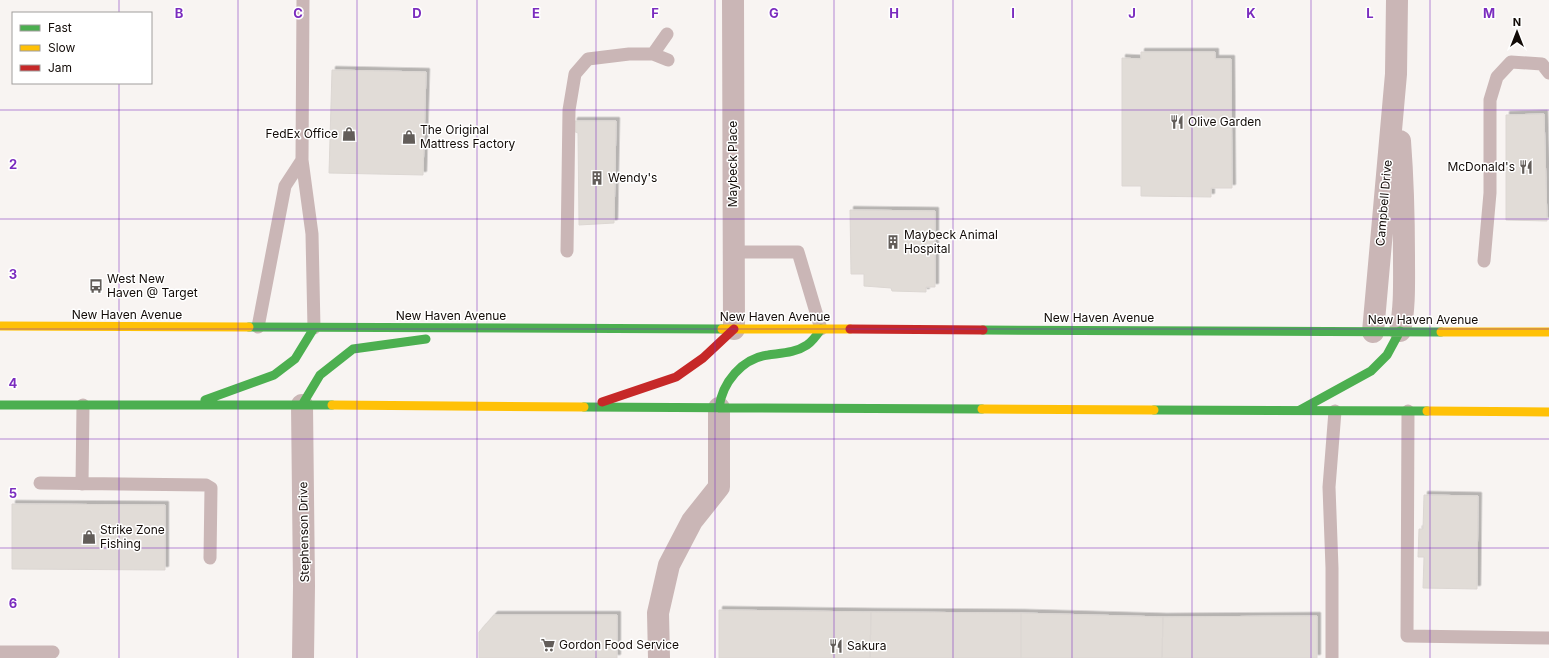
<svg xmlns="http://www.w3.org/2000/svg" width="1549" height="658" viewBox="0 0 1549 658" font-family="Inter,sans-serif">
<defs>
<filter id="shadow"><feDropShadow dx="3.5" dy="-3.5" stdDeviation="0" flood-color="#0004"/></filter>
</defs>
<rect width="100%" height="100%" fill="#f8f4f2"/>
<path fill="#e1dcd7" stroke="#dcd7d3" filter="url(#shadow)" d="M 1141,52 L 1215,52 L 1215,59 L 1231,59 L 1232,188 L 1211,188 L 1211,197 L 1141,196 L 1141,186 L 1122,186 L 1122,58 L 1141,59 Z
M 332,70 L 426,72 L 423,175 L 329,173 Z
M 1544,114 L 1547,221 L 1506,220 L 1506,115 Z
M 574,121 L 616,121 L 614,223 L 579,225 L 578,133 L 573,131 Z
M 850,210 L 935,211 L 935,287 L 926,287 L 926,292 L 892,291 L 891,288 L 864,286 L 864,274 L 851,274 Z
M 1424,495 L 1478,496 L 1477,589 L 1423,588 L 1424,557 L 1418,557 L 1419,529 L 1423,529 Z
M 12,504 L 165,505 L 165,570 L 12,569 Z
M 719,610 L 871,612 L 870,658 L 719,658 Z
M 871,612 L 1021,613 L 1021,658 L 870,658 Z
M 1021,613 L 1163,617 L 1162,658 L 1021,658 Z
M 494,615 L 617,615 L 617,658 L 479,658 L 479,632 Z
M 1317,616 L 1317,658 L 1162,658 L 1163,617 Z"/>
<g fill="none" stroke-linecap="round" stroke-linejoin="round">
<path stroke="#cab6b6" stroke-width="13" d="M 303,0 L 302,160 L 312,234 L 314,328
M 653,54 L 668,60
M 567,251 L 569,110 L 575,74 L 588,59 L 629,54 L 653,54 L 667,34
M 734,252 L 798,252 L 821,329
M 1484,261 L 1490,193 L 1490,100 L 1497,77 L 1511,62 L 1542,64 L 1549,73
M 258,327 L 285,186 L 302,160
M 1408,411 L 1407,636 L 1549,638
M 40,483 L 206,485 L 211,488 L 210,558
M 82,484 L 83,405
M 0,652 L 53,652
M 1332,658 L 1332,568 L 1329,487 L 1335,411"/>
<path stroke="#cab6b6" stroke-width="22" d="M 733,0 L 734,329
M 1400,331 C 1405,307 1404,282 1404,258 C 1404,218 1403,180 1400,141
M 1373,332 L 1396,74 L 1397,0
M 302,405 L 304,586 L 303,658
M 659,658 L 658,613 L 669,565 L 692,521 L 719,487 L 719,408"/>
<path stroke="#4caf50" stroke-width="9" d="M 249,327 L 722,329
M 983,330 L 1441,332
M 205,400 L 274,375 L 295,359 L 314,328
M 0,405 L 332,405
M 302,405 L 320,375 L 353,349 L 426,339
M 584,407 L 982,409
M 719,408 C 722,383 742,358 768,355 C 782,353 795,353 807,345 C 813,341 817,335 821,329
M 1154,410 L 1427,411
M 1300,410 L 1371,371 L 1387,355 L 1400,331"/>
<path stroke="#ffc107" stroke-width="9" d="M 0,326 L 249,327
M 722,329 L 850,329
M 1441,332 L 1549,332
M 332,405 L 584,407
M 982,409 L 1154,410
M 1427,411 L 1549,412"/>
<path stroke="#c62828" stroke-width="9" d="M 850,329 L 983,330
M 602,402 L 676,377 L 703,358 L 734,329"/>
</g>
<path fill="none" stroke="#7b2cbf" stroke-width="1" stroke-opacity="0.55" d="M 119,0 L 119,13M 238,0 L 238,658M 357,0 L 357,658M 477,0 L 477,658M 596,0 L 596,658M 715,0 L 715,658M 834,0 L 834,658M 953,0 L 953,658M 1072,0 L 1072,658M 1192,0 L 1192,658M 1311,0 L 1311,658M 1430,0 L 1430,658M 119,83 L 119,658M 0,110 L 1549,110M 0,219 L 1549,219M 0,329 L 1549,329M 0,439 L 1549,439M 0,548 L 1549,548"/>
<defs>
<symbol id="restaurant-bare" viewBox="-9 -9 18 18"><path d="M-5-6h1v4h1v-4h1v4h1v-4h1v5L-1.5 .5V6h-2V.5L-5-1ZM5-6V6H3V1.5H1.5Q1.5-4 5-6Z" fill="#625d59" stroke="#fff" stroke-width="2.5" paint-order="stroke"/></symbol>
<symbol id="shop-bare" viewBox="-9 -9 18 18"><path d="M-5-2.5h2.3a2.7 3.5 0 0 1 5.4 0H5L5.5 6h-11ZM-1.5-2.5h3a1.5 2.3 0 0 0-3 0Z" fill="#625d59" stroke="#fff" stroke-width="2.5" paint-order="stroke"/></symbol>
<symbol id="building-bare" viewBox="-9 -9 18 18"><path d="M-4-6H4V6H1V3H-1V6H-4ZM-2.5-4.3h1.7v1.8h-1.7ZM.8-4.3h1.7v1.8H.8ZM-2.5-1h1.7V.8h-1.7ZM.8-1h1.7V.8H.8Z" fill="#625d59" stroke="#fff" stroke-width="2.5" paint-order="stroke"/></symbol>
<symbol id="bus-bare" viewBox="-9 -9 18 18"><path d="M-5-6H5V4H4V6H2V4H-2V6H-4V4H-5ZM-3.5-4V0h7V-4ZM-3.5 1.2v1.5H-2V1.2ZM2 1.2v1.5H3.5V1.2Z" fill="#625d59" stroke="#fff" stroke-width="2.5" paint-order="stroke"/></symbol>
<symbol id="supermarket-bare" viewBox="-9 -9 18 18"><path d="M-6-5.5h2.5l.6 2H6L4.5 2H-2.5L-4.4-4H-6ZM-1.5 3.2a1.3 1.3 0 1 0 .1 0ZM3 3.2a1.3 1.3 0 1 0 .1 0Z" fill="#625d59" stroke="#fff" stroke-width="2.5" paint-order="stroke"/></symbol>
</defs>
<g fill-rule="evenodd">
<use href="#restaurant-bare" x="1167" y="112" width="20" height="20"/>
<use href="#shop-bare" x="339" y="124" width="20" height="20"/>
<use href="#shop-bare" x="399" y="127" width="20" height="20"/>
<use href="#restaurant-bare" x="1516" y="157" width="20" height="20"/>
<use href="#building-bare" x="587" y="168" width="20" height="20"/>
<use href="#building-bare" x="883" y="232" width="20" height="20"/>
<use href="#bus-bare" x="86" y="276" width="20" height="20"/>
<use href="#shop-bare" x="79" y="527" width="20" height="20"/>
<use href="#supermarket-bare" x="538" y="635" width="20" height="20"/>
<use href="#restaurant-bare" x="826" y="636" width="20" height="20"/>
</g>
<g text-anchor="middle" stroke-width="3" stroke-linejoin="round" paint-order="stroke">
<g font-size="12" fill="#120b07" stroke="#fff" text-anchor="start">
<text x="1188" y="126">Olive Garden</text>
<text x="420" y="134">The Original<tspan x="420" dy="14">Mattress Factory</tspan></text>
<text x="338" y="138" text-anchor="end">FedEx Office</text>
<text x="1515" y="171" text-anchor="end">McDonald's</text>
<text x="608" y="182">Wendy's</text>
<text x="904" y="239">Maybeck Animal<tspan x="904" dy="14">Hospital</tspan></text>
<text x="107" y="283">West New<tspan x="107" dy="14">Haven @ Target</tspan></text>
<text x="100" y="534">Strike Zone<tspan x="100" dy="14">Fishing</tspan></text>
<text x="559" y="649">Gordon Food Service</text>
<text x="847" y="650">Sakura</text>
</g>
<g font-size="12" fill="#120b07" stroke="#fff">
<text transform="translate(733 164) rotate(-90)" y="4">Maybeck Place</text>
<text transform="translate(1384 203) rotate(-85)" y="4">Campbell Drive</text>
<text x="127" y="319">New Haven Avenue</text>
<text x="451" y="320">New Haven Avenue</text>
<text x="775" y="321">New Haven Avenue</text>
<text x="1099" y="322">New Haven Avenue</text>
<text x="1423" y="324">New Haven Avenue</text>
<text transform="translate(304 532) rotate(-91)" y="4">Stephenson Drive</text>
</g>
</g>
<g font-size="13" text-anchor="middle" font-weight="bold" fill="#7b2cbf" stroke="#fff" stroke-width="3" stroke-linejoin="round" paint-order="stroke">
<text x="179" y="18">B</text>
<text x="298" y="18">C</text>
<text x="417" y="18">D</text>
<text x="536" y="18">E</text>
<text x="655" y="18">F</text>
<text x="774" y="18">G</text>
<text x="894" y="18">H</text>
<text x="1013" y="18">I</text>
<text x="1132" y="18">J</text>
<text x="1251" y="18">K</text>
<text x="1370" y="18">L</text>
<text x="1489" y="18">M</text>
<text x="13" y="169">2</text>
<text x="13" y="279">3</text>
<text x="13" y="388">4</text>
<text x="13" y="498">5</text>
<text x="13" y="608">6</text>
</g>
<rect x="12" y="12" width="140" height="72" fill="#ffffff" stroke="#a09d9c"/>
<rect x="20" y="25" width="20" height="6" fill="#4caf50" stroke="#a09d9c"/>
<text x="48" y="32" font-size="12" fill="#120b07">Fast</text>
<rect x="20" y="45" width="20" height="6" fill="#ffc107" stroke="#a09d9c"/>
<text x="48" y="52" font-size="12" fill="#120b07">Slow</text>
<rect x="20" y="65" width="20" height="6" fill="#c62828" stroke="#a09d9c"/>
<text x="48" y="72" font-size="12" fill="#120b07">Jam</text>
<g transform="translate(1517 32)" stroke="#ffffff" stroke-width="3" paint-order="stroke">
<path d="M0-3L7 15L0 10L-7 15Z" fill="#120b07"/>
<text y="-6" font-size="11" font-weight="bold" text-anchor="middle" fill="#120b07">N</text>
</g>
</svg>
